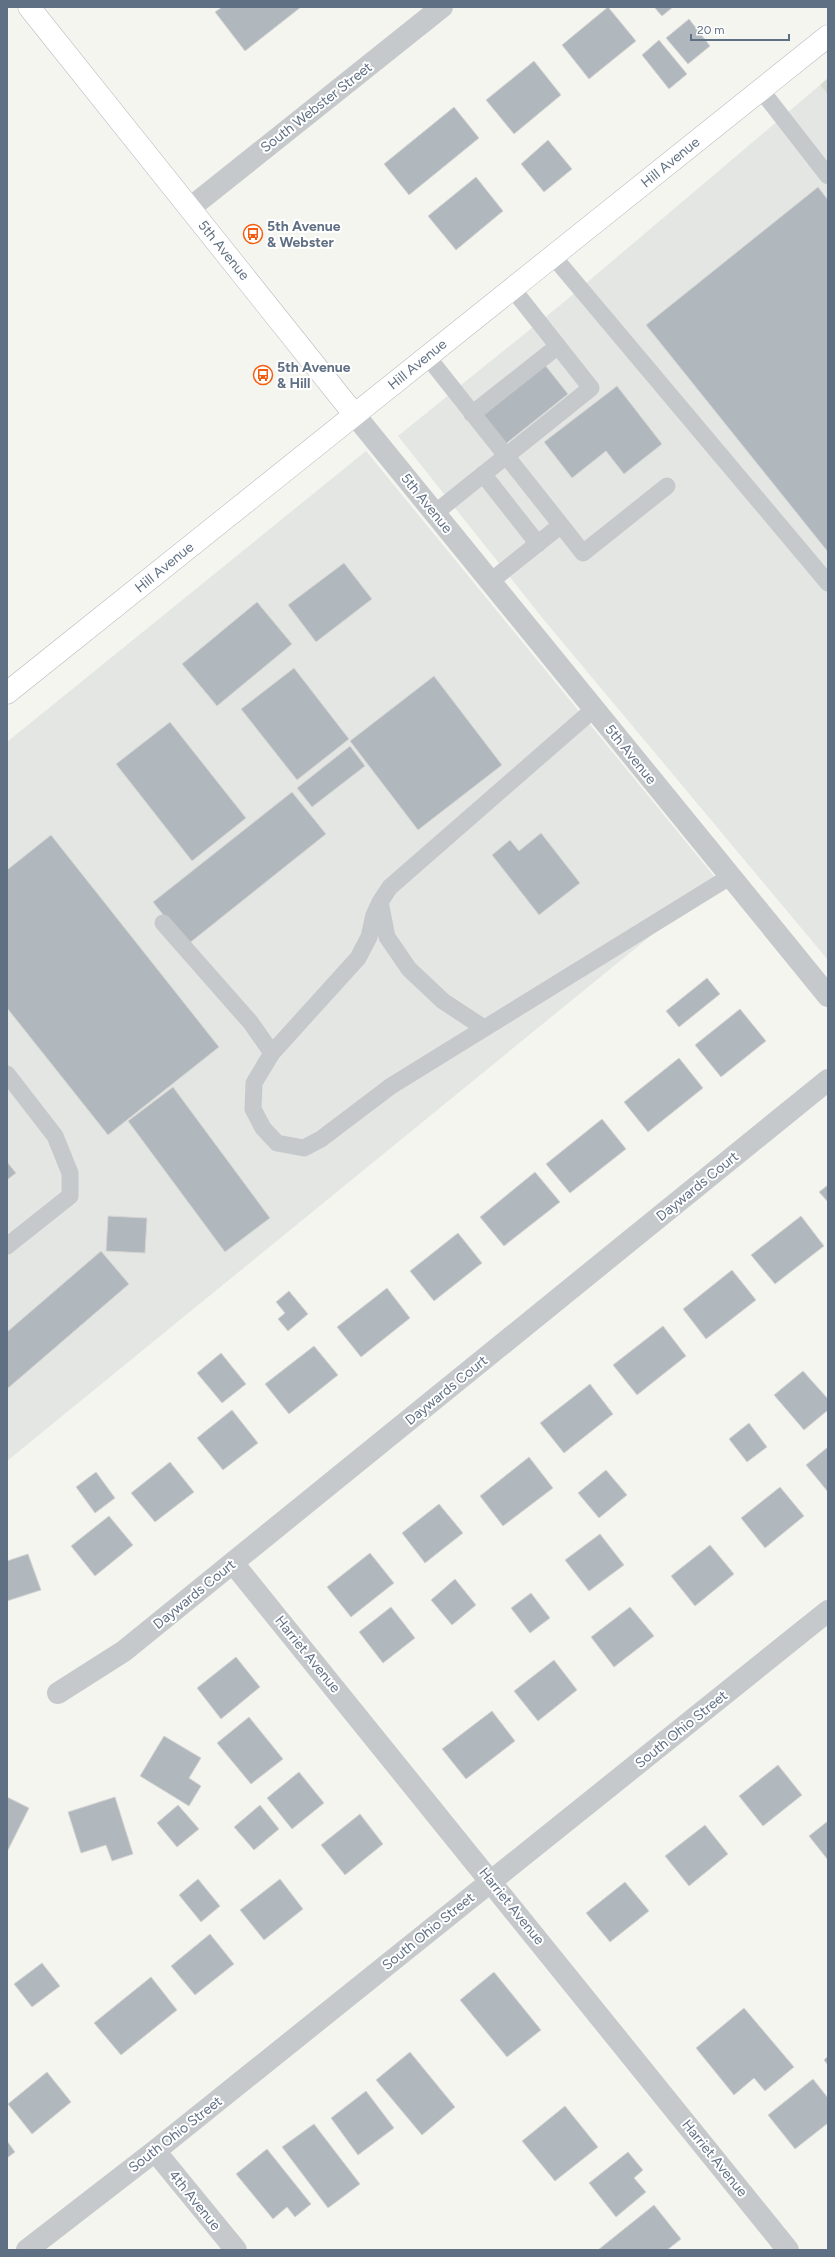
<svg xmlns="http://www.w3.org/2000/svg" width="835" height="2257" viewBox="0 0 835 2257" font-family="Figtree,sans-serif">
<rect width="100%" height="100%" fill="#f4f5ef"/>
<path fill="#e4e6e3" d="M 820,85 L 828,95 L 828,960 L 544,620 L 398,436 L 564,302 Z
M 366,451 L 718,881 L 7,1461 L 7,742 Z"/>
<path fill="#d4dcd0" d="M 828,78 L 828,95 L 820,85 Z"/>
<path fill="#b0b7bd" stroke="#d5d5d3" d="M 222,7 L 301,7 L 245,51 L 215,12 Z
M 608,7 L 636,41 L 589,79 L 562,45 Z
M 654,7 L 673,7 L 662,16 Z
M 689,19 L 710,46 L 688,64 L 666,38 Z
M 659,40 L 687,74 L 669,89 L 642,55 Z
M 534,61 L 561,95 L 514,134 L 486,100 Z
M 454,107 L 479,138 L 409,195 L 384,164 Z
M 548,140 L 572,169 L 544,192 L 521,164 Z
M 476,177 L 503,211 L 456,250 L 428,216 Z
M 818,187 L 828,200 L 828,552 L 646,325 Z
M 545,365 L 568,394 L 503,446 L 480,418 Z
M 617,386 L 662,444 L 624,474 L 606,451 L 572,478 L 544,442 Z
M 344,563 L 372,599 L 316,642 L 288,605 Z
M 257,602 L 292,644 L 217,706 L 182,664 Z
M 294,668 L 349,739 L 297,780 L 241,709 Z
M 434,676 L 502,765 L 418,830 L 350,741 Z
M 170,722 L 246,818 L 192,861 L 116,764 Z
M 350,746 L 365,766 L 312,807 L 297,788 Z
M 292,792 L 326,834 L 187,945 L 153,902 Z
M 541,833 L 580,883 L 539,915 L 492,855 L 510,840 L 519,851 Z
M 51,835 L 219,1047 L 108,1135 L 7,1008 L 7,870 Z
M 707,978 L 720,994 L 679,1027 L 666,1011 Z
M 740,1009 L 766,1041 L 721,1077 L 695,1045 Z
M 679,1058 L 703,1088 L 648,1132 L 624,1102 Z
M 173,1087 L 270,1218 L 225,1252 L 128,1121 Z
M 602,1119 L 626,1149 L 570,1193 L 546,1164 Z
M 7,1162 L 16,1173 L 7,1180 Z
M 535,1172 L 560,1202 L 504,1246 L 480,1217 Z
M 828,1185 L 828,1202 L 819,1192 Z
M 108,1216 L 147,1218 L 145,1253 L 106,1251 Z
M 801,1216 L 824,1246 L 775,1284 L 751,1255 Z
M 458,1233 L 482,1263 L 434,1301 L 410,1271 Z
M 101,1251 L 129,1284 L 7,1389 L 7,1332 Z
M 732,1270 L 756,1300 L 706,1339 L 683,1309 Z
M 387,1288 L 410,1318 L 361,1357 L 337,1327 Z
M 289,1291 L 308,1314 L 288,1331 L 278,1319 L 285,1313 L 276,1302 Z
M 663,1326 L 686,1356 L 637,1395 L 613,1365 Z
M 314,1346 L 338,1375 L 289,1414 L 265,1384 Z
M 221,1353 L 246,1384 L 222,1403 L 197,1373 Z
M 803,1371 L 828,1399 L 828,1410 L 804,1430 L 774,1395 Z
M 590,1384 L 613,1414 L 564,1453 L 540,1423 Z
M 232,1410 L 258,1443 L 223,1470 L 197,1438 Z
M 749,1423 L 767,1447 L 747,1462 L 729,1439 Z
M 828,1447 L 828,1492 L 806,1465 Z
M 529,1457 L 553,1488 L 503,1526 L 480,1496 Z
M 170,1462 L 194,1492 L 155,1522 L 131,1493 Z
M 606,1470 L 627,1495 L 599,1518 L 578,1493 Z
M 96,1472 L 115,1498 L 95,1513 L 76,1487 Z
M 780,1487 L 804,1516 L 765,1548 L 741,1518 Z
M 439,1504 L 463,1533 L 425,1563 L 402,1533 Z
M 109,1516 L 133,1545 L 95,1576 L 71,1546 Z
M 600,1534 L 624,1565 L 589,1591 L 565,1560 Z
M 710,1545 L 734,1574 L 695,1606 L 671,1576 Z
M 370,1553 L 394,1583 L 351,1617 L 327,1587 Z
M 28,1554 L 41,1590 L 7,1601 L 7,1561 Z
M 455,1579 L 476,1605 L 452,1625 L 431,1600 Z
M 531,1593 L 550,1618 L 530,1633 L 511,1608 Z
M 391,1607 L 415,1638 L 383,1663 L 359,1632 Z
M 630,1607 L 654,1636 L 614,1667 L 591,1637 Z
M 236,1657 L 260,1687 L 221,1719 L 197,1688 Z
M 554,1660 L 577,1690 L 538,1721 L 514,1691 Z
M 492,1711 L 515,1741 L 466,1779 L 442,1749 Z
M 249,1717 L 283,1759 L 251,1784 L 217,1743 Z
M 164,1736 L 201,1758 L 189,1778 L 201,1786 L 189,1806 L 140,1776 Z
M 778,1765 L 802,1795 L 763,1826 L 739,1796 Z
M 299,1772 L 324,1803 L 292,1829 L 267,1798 Z
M 7,1797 L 29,1808 L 7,1852 Z
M 115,1797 L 133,1854 L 112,1861 L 106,1845 L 81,1853 L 68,1812 Z
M 178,1805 L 199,1829 L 177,1847 L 157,1823 Z
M 260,1805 L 279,1829 L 254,1850 L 234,1827 Z
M 360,1814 L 383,1844 L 345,1875 L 321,1845 Z
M 828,1821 L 828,1860 L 809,1836 Z
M 705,1825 L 728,1854 L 689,1886 L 665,1856 Z
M 198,1879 L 220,1906 L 201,1922 L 179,1895 Z
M 280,1879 L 303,1909 L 264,1940 L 240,1910 Z
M 625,1882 L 649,1911 L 610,1942 L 586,1913 Z
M 210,1934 L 234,1964 L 195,1995 L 171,1966 Z
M 42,1963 L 60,1986 L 32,2007 L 14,1984 Z
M 494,1972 L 541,2030 L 507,2057 L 460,2000 Z
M 151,1977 L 177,2010 L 121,2055 L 94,2023 Z
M 744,2008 L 794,2067 L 765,2091 L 754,2078 L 734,2095 L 696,2048 Z
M 410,2052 L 455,2107 L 422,2135 L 376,2080 Z
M 828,2056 L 828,2065 L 824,2060 Z
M 47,2072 L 71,2102 L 32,2134 L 8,2104 Z
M 813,2079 L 828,2098 L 828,2123 L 795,2149 L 768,2115 Z
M 366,2091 L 394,2128 L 358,2155 L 331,2118 Z
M 565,2106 L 598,2147 L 555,2181 L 522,2141 Z
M 314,2124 L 360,2184 L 328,2208 L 282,2147 Z
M 7,2141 L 15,2152 L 7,2158 Z
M 267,2149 L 311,2204 L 295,2217 L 287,2207 L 273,2219 L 236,2174 Z
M 628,2152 L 643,2170 L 634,2178 L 646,2192 L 616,2217 L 589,2183 Z
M 654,2205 L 681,2239 L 667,2250 L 598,2250 Z"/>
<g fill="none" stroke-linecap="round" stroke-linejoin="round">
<defs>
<path id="secondary" d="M 29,7 L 354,414"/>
<path id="primary" d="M 7,693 L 828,36"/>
</defs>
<use href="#secondary" stroke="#b7bbc1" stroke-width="23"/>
<use href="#primary" stroke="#b8bbbf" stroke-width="23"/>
<path stroke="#c6c9cc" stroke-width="17" d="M 761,90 L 828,176
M 553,256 L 828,583
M 427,356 L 561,525
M 472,414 L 558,346
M 483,474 L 538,544
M 435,513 L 591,388 L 512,288
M 491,581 L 561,525 L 583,553 L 667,486
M 380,902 L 387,937 L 409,969 L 443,1001 L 484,1028
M 163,923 L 251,1023 L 272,1053 L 254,1083 L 253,1109 L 263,1128 L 277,1143 L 304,1148 L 321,1139 L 391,1086 L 731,876
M 272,1053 L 358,958 L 369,937 L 374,915 L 380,902 L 390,887 L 594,709
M 7,1074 L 55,1136 L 70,1173 L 70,1196 L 7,1246"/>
<path stroke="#c6c9cc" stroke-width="22" d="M 190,208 L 442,7
M 354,414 L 828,996
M 233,1563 L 788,2250
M 58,1693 L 124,1651 L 828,1080
M 155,2151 L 236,2250
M 27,2250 L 155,2151 L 828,1611"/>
<use href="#secondary" stroke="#fff" stroke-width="22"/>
<use href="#primary" stroke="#fff" stroke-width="22"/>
</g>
<defs>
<symbol id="bus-ring" viewBox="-11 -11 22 22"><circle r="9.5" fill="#fff" stroke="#f45d10" stroke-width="1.5"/><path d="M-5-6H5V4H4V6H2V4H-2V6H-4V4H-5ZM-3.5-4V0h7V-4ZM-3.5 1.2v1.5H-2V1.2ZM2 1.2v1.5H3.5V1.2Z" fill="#f45d10"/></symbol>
</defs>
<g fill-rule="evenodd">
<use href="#bus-ring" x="242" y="223" width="22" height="22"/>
<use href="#bus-ring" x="252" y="364" width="22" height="22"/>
</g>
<g text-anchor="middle" stroke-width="4" stroke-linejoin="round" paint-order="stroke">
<g font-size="14" fill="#607084" stroke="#fff">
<text transform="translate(316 107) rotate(-38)" y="5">South Webster Street</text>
<text transform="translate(670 162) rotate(-39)" y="5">Hill Avenue</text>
<text transform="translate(224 250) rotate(51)" y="5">5th Avenue</text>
<text transform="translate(417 364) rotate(-39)" y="5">Hill Avenue</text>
<text transform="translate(427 503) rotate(51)" y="5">5th Avenue</text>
<text transform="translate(164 567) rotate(-39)" y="5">Hill Avenue</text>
<text transform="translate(631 754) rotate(51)" y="5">5th Avenue</text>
<text transform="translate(697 1186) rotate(-39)" y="5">Daywards Court</text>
<text transform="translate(446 1390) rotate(-39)" y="5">Daywards Court</text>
<text transform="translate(194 1594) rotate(-39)" y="5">Daywards Court</text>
<text transform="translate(308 1654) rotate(51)" y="5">Harriet Avenue</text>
<text transform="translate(681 1729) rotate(-39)" y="5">South Ohio Street</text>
<text transform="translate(512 1906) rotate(51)" y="5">Harriet Avenue</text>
<text transform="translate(428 1931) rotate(-39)" y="5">South Ohio Street</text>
<text transform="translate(175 2134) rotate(-38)" y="5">South Ohio Street</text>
<text transform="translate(715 2158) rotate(51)" y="5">Harriet Avenue</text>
<text transform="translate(195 2200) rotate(51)" y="5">4th Avenue</text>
</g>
<g font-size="14" font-weight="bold" fill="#607084" stroke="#fff" text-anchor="start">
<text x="267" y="231">5th Avenue<tspan x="267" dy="16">&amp; Webster</tspan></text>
<text x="277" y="372">5th Avenue<tspan x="277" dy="16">&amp; Hill</tspan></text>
</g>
</g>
<rect width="835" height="2257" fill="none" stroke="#607084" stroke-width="16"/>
<path d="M691 34v6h98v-6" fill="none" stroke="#607084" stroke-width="2"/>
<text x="697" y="34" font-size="12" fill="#607084" stroke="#ffffff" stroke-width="3" paint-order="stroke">20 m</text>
</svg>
